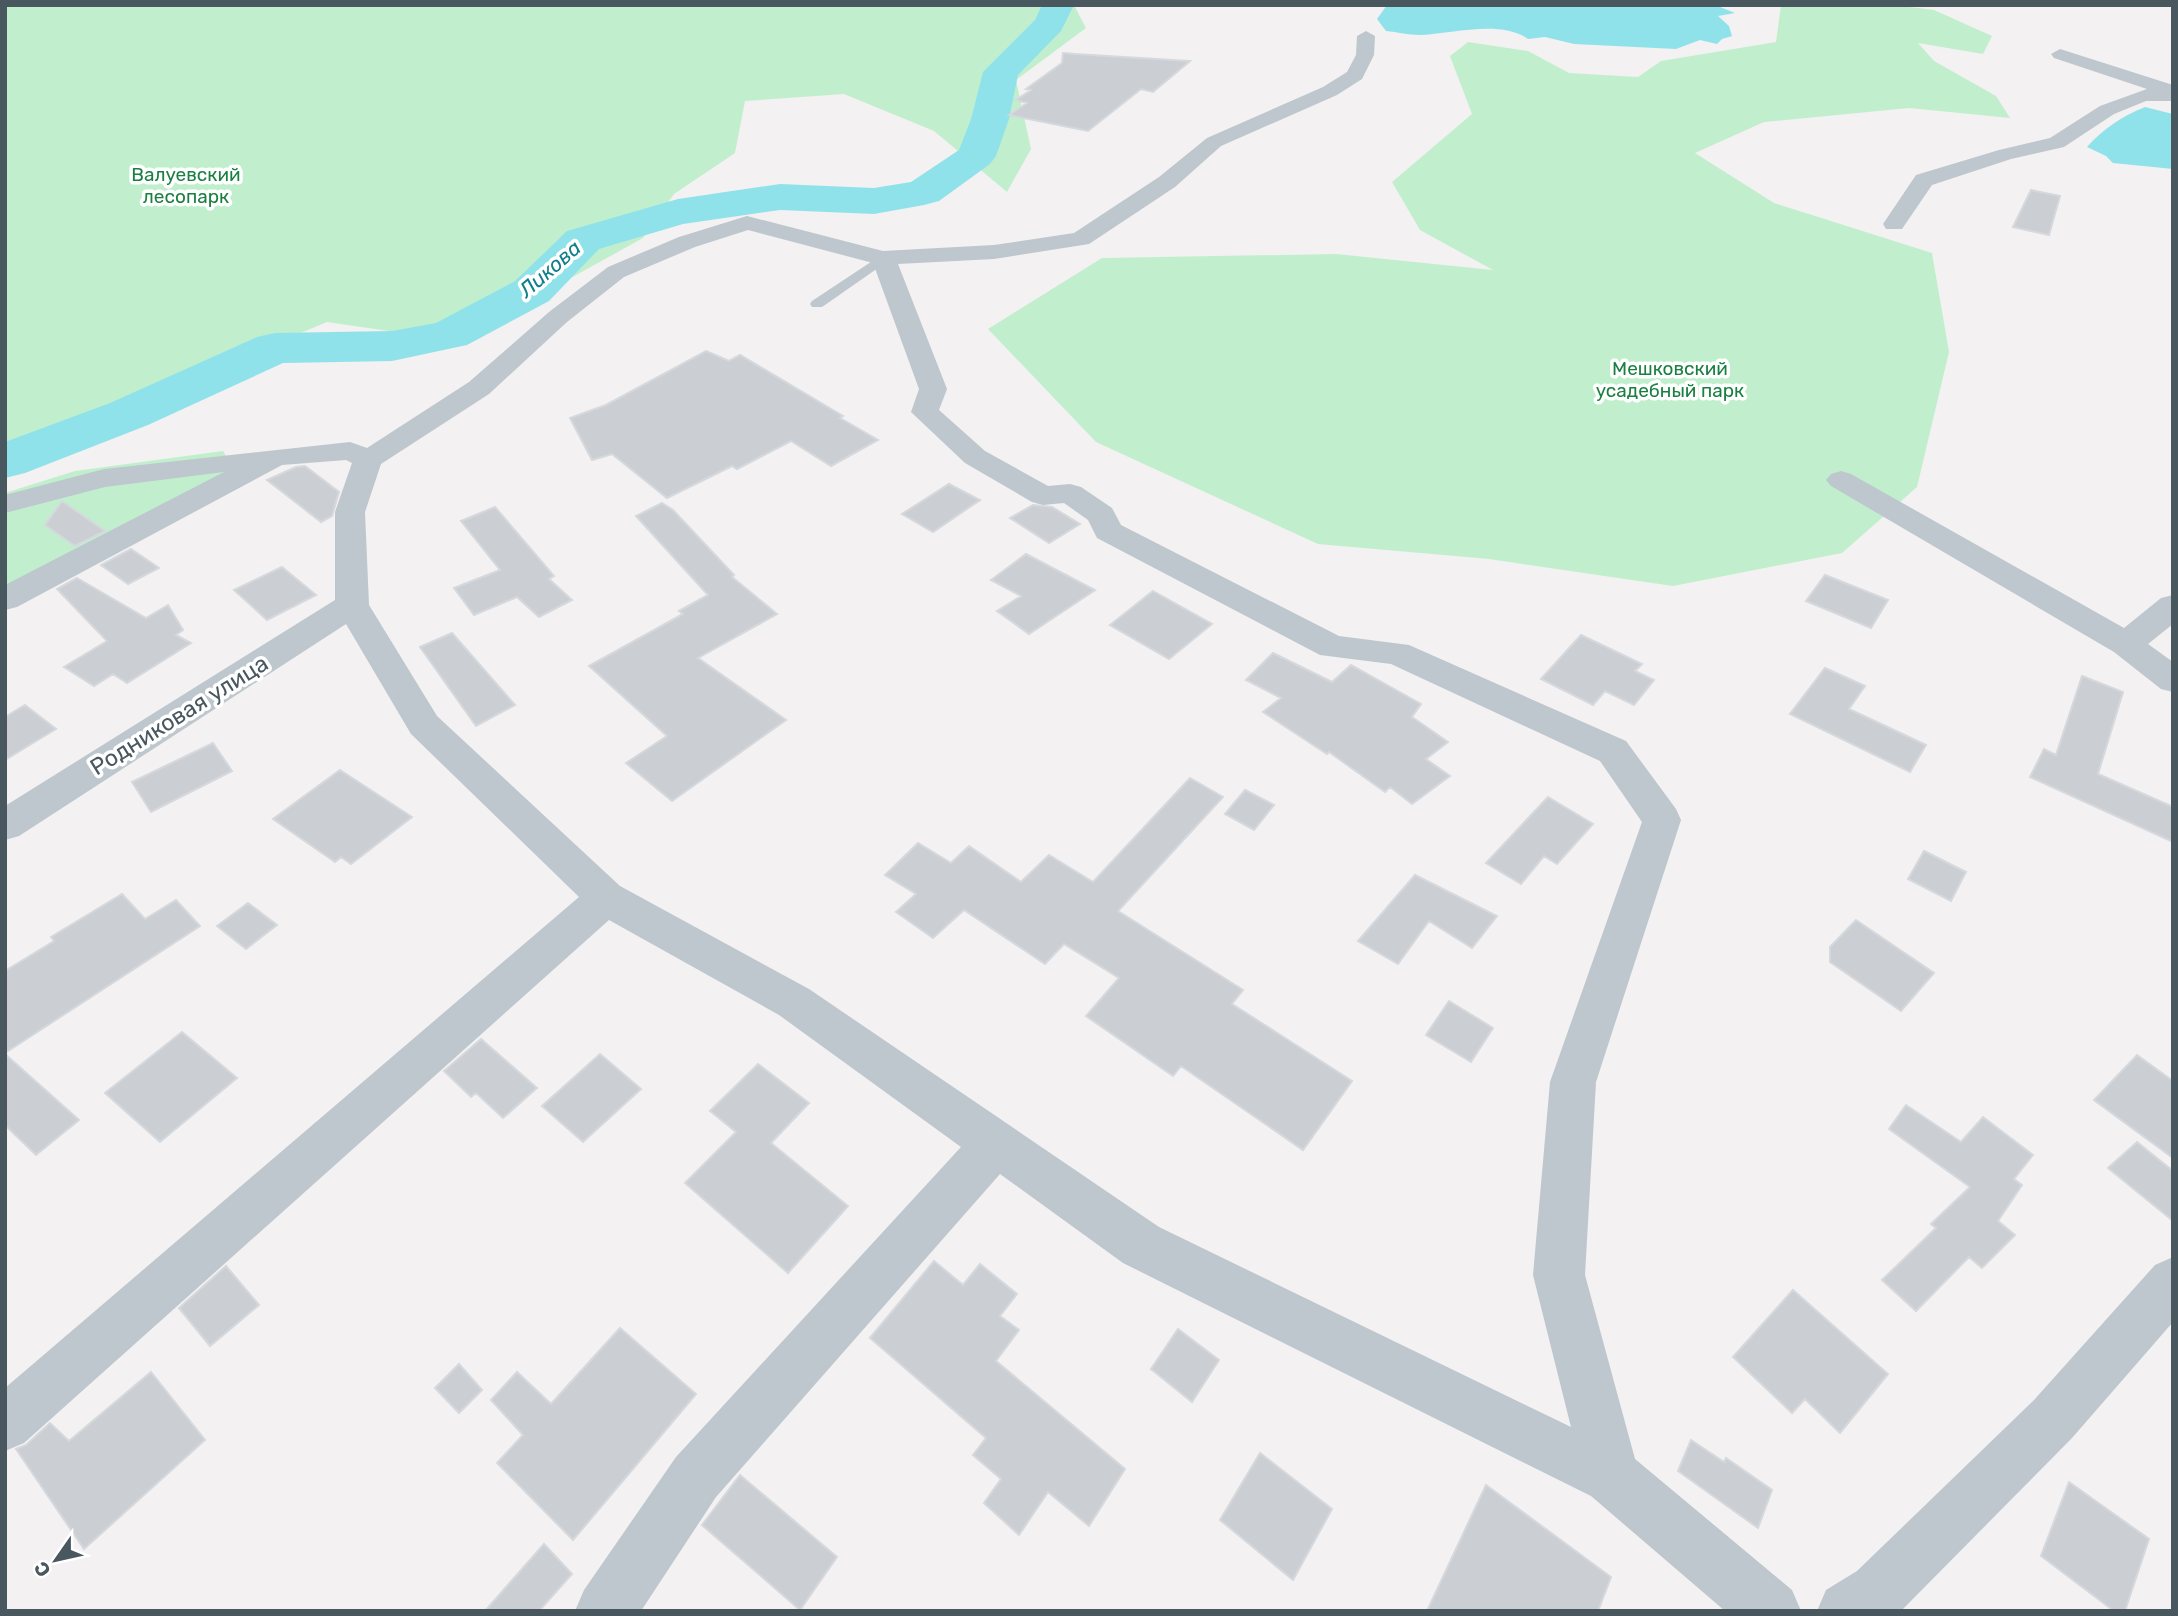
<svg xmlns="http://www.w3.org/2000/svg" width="2178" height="1616" viewBox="0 0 2178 1616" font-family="Rubik,sans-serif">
<rect width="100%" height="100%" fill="#f3f1f1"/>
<path fill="#c1efce" d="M 5,5 L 1074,5 L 1086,28 L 1016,80 L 1031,149 L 1007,192 L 934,131 L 844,94 L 745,101 L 735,153 L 674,194 L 643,238 L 457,341 L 327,322 L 214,369 L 63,437 L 5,456 Z
M 1781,5 L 1893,5 L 1934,10 L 1992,36 L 1983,54 L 1918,43 L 1934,61 L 1996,96 L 2010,118 L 1909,108 L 1764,122 L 1695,153 L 1774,203 L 1932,253 L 1949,352 L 1917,487 L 1842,553 L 1673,586 L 1489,559 L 1318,544 L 1096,442 L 988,329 L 1102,258 L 1336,254 L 1493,270 L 1420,230 L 1392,182 L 1472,114 L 1450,56 L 1468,42 L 1528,51 L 1569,73 L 1638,77 L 1661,61 L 1776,42 Z
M 223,451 L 238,476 L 5,597 L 5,493 L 75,471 Z"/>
<path fill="#90e2ea" d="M 1387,5 L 1727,5 L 1720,7 L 1735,13 L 1718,16 L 1729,26 L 1732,36 L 1722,39 L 1717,44 L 1700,40 L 1676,49 L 1574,44 L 1545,37 L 1528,39 C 1501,19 1451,34 1419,35 C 1409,35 1397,32 1386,31 L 1377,19 Z
M 2145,107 L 2173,114 L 2173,169 L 2113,163 L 2106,156 L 2087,147 C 2104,128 2121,117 2145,107 Z"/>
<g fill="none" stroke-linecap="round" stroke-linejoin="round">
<path fill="#90e2ea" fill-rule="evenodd" d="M 1042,5 L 1074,5 L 1061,31 L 1018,75 L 1009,119 L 996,156 L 990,164 L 939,201 L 924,205 L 874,214 L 780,210 L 683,224 L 599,249 L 549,301 L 467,345 L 392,361 L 283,363 L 148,425 L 25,473 L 5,478 L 5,442 L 110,403 L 257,337 L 275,333 L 392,331 L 436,323 L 515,281 L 567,231 L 678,199 L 780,184 L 874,188 L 911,182 L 959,150 L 971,119 L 983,72 L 1035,20 Z"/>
</g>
<path fill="#cbcfd3" stroke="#d5d8dc" stroke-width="2" d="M 1063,53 L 1075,54 L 1190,61 L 1153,92 L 1141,89 L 1088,131 L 1009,115 L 1027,103 L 1016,100 L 1031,90 L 1026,89 L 1062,63 Z
M 2031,190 L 2060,196 L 2049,235 L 2013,227 Z
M 706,351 L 729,361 L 740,355 L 843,416 L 840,418 L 878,440 L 831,466 L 791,441 L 737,469 L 732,466 L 667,498 L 612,454 L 592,460 L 570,418 L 606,405 Z
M 305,466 L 339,492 L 332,516 L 321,522 L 267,480 L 296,467 Z
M 949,484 L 980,500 L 933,532 L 902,514 Z
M 62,501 L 105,531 L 75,546 L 45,525 Z
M 662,503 L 673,510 L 734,575 L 732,577 L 777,614 L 698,658 L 786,720 L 672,801 L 626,763 L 667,736 L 589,666 L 683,614 L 679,611 L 708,595 L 636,516 Z
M 1033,505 L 1052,507 L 1080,524 L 1049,543 L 1010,518 Z
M 495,507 L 554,576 L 549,579 L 572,600 L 539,617 L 517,597 L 474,615 L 454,588 L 500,570 L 461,521 Z
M 131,549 L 159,568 L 128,584 L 101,565 Z
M 1026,554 L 1095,590 L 1029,634 L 997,611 L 1021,596 L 991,580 Z
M 282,567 L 316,595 L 267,620 L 234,590 Z
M 1825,575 L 1888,600 L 1871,628 L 1806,601 Z
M 77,578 L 146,618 L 168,605 L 183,630 L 176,635 L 191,643 L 127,683 L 113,674 L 94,686 L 64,667 L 107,641 L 57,589 Z
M 1153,591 L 1212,624 L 1169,659 L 1110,625 Z
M 452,633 L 515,705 L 476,726 L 420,647 Z
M 1581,635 L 1642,664 L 1635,671 L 1654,680 L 1634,705 L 1605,691 L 1593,705 L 1541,679 Z
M 1273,653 L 1332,682 L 1351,665 L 1421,704 L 1412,717 L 1448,742 L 1426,759 L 1450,776 L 1412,804 L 1390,787 L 1385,792 L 1329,752 L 1327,754 L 1263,712 L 1281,698 L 1246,680 Z
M 1825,668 L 1865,686 L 1849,709 L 1926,745 L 1910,772 L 1790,714 Z
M 2082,676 L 2123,692 L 2098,774 L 2173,807 L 2173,842 L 2030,777 L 2044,749 L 2056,755 Z
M 25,705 L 56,729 L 5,760 L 5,717 Z
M 213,743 L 232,771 L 151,812 L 132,782 Z
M 340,770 L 412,817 L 351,864 L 341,857 L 335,862 L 273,819 Z
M 1190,778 L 1223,797 L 1118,911 L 1243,990 L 1232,1004 L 1352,1081 L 1303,1150 L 1181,1066 L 1173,1076 L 1086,1016 L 1119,978 L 1064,944 L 1045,964 L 964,910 L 933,938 L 896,912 L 916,894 L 885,875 L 918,843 L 951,863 L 969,846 L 1021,882 L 1049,855 L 1093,882 Z
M 1245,790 L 1274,805 L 1254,830 L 1225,814 Z
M 1548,797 L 1593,824 L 1557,864 L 1544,856 L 1521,884 L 1486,863 Z
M 1924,851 L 1966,872 L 1951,901 L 1908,879 Z
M 1415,875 L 1497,916 L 1472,948 L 1429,921 L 1398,964 L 1358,941 Z
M 122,894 L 145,919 L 176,900 L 200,926 L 5,1053 L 5,971 L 54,941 L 51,937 Z
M 248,903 L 277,925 L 246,949 L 217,926 Z
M 1856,920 L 1934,973 L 1901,1011 L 1830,962 L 1830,947 Z
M 1449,1001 L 1493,1028 L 1471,1062 L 1426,1035 Z
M 182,1032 L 237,1078 L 160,1142 L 105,1093 Z
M 481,1039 L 537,1088 L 503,1118 L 476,1093 L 471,1097 L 444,1071 Z
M 5,1054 L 79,1120 L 36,1155 L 5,1125 Z
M 600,1054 L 641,1089 L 583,1142 L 542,1106 Z
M 2137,1055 L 2173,1081 L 2173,1158 L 2094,1100 Z
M 758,1064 L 809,1103 L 771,1143 L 848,1206 L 788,1273 L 685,1183 L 736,1132 L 710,1111 Z
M 1906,1105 L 1961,1142 L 1983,1117 L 2033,1155 L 2014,1179 L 2022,1185 L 1998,1221 L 2015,1235 L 1982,1268 L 1969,1257 L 1916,1311 L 1882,1280 L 1936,1228 L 1931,1224 L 1970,1187 L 1889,1129 Z
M 2137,1142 L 2173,1171 L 2173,1221 L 2108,1168 Z
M 934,1261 L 963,1285 L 980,1264 L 1017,1294 L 1000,1316 L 1019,1330 L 996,1361 L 1125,1469 L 1089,1526 L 1048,1492 L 1019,1535 L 984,1503 L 1001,1479 L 973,1455 L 986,1438 L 870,1338 Z
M 226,1266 L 259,1305 L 210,1346 L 179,1308 Z
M 1793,1290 L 1888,1374 L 1840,1433 L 1805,1399 L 1792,1413 L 1733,1357 Z
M 620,1328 L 696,1394 L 573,1540 L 497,1463 L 523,1435 L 491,1400 L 517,1372 L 551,1404 Z
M 1178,1329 L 1219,1360 L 1192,1402 L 1151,1369 Z
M 459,1364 L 482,1390 L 459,1413 L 435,1388 Z
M 151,1372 L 205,1440 L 84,1549 L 16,1449 L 26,1445 L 50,1423 L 69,1441 Z
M 1691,1440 L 1724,1462 L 1726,1458 L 1772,1490 L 1758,1528 L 1678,1471 Z
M 1260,1453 L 1332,1509 L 1293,1580 L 1220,1520 Z
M 740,1475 L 837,1557 L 800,1610 L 702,1525 Z
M 2069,1482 L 2149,1539 L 2125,1611 L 2114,1611 L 2041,1556 Z
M 1486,1485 L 1611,1577 L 1598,1611 L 1427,1611 Z
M 544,1544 L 572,1574 L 539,1611 L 485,1611 Z"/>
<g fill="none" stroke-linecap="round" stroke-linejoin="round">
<path fill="#bdc7cd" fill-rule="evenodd" d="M 883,254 L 888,255 L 888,261 L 822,307 L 812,307 L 810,304 L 812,301 Z"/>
<path fill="#bdc7cd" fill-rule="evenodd" d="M 1366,31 L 1375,36 L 1374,55 L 1362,79 L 1337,95 L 1221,146 L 1175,187 L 1089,244 L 994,259 L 898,264 L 947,389 L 939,410 L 985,451 L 1048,486 L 1070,484 L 1081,487 L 1112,508 L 1121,525 L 1339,636 L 1409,645 L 1626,741 L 1676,809 L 1681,820 L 1596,1082 L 1585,1275 L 1635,1459 L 1792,1590 L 1801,1611 L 1725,1611 L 1591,1496 L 1123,1263 L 1000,1174 L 716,1497 L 641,1611 L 575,1611 L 584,1590 L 676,1457 L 961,1147 L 779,1015 L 609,920 L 24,1443 L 5,1451 L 5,1388 L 579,897 L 411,734 L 346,624 L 19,836 L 5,840 L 5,806 L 335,600 L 335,512 L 352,463 L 346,460 L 282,465 L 17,607 L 5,610 L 5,585 L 224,472 L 105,487 L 5,513 L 5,495 L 104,469 L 350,442 L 367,448 L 469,382 L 549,312 L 608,267 L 679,237 L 747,216 L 883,251 L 994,245 L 1074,233 L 1159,177 L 1207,138 L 1323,87 L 1347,72 L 1356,55 L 1357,36 ZM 748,230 L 873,263 L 919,389 L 911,412 L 965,463 L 1032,502 L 1043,505 L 1064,503 L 1088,520 L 1097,538 L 1320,655 L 1391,664 L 1600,761 L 1642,822 L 1550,1082 L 1533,1275 L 1571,1427 L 1159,1227 L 809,989 L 620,886 L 437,716 L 369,605 L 365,512 L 381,464 L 489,394 L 567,322 L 624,277 L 695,247 Z
M 2060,49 L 2173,85 L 2173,101 L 2146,101 L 2114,114 L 2064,147 L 2011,159 L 1932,185 L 1902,229 L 1886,229 L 1883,224 L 1916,175 L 1999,150 L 2050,138 L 2100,106 L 2147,89 L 2054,58 L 2051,54 Z
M 1841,471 L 1851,474 L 2124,628 L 2161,598 L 2173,595 L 2173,624 L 2148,644 L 2173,662 L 2173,692 L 2161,689 L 2114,652 L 1831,486 L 1826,480 L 1831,474 Z
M 2173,1257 L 2173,1322 L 2072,1438 L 1901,1611 L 1817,1611 L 1826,1590 L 1857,1571 L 2034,1400 L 2155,1265 Z"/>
</g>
<g text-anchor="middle" stroke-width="7" stroke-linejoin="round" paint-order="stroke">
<g font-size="19" fill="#1a7f41" stroke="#fff">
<text x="186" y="181">Валуевский<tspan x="186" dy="22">лесопарк</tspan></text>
<text x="1670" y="375">Мешковский<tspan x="1670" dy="22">усадебный парк</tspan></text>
</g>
<g font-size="21" font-style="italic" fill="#107f8b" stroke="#fff">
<text transform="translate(550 269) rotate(-41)" y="7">Ликова</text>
</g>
<g font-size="23" fill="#49575e" stroke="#fff">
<text transform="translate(179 715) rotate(-32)" y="8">Родниковая улица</text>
</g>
</g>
<rect width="2178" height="1616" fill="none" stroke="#49575e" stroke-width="14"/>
<g transform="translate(56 1560) rotate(236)" stroke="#ffffff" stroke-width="5" paint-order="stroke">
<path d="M0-5L12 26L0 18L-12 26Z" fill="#49575e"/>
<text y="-10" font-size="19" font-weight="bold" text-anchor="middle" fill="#49575e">С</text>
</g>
</svg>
